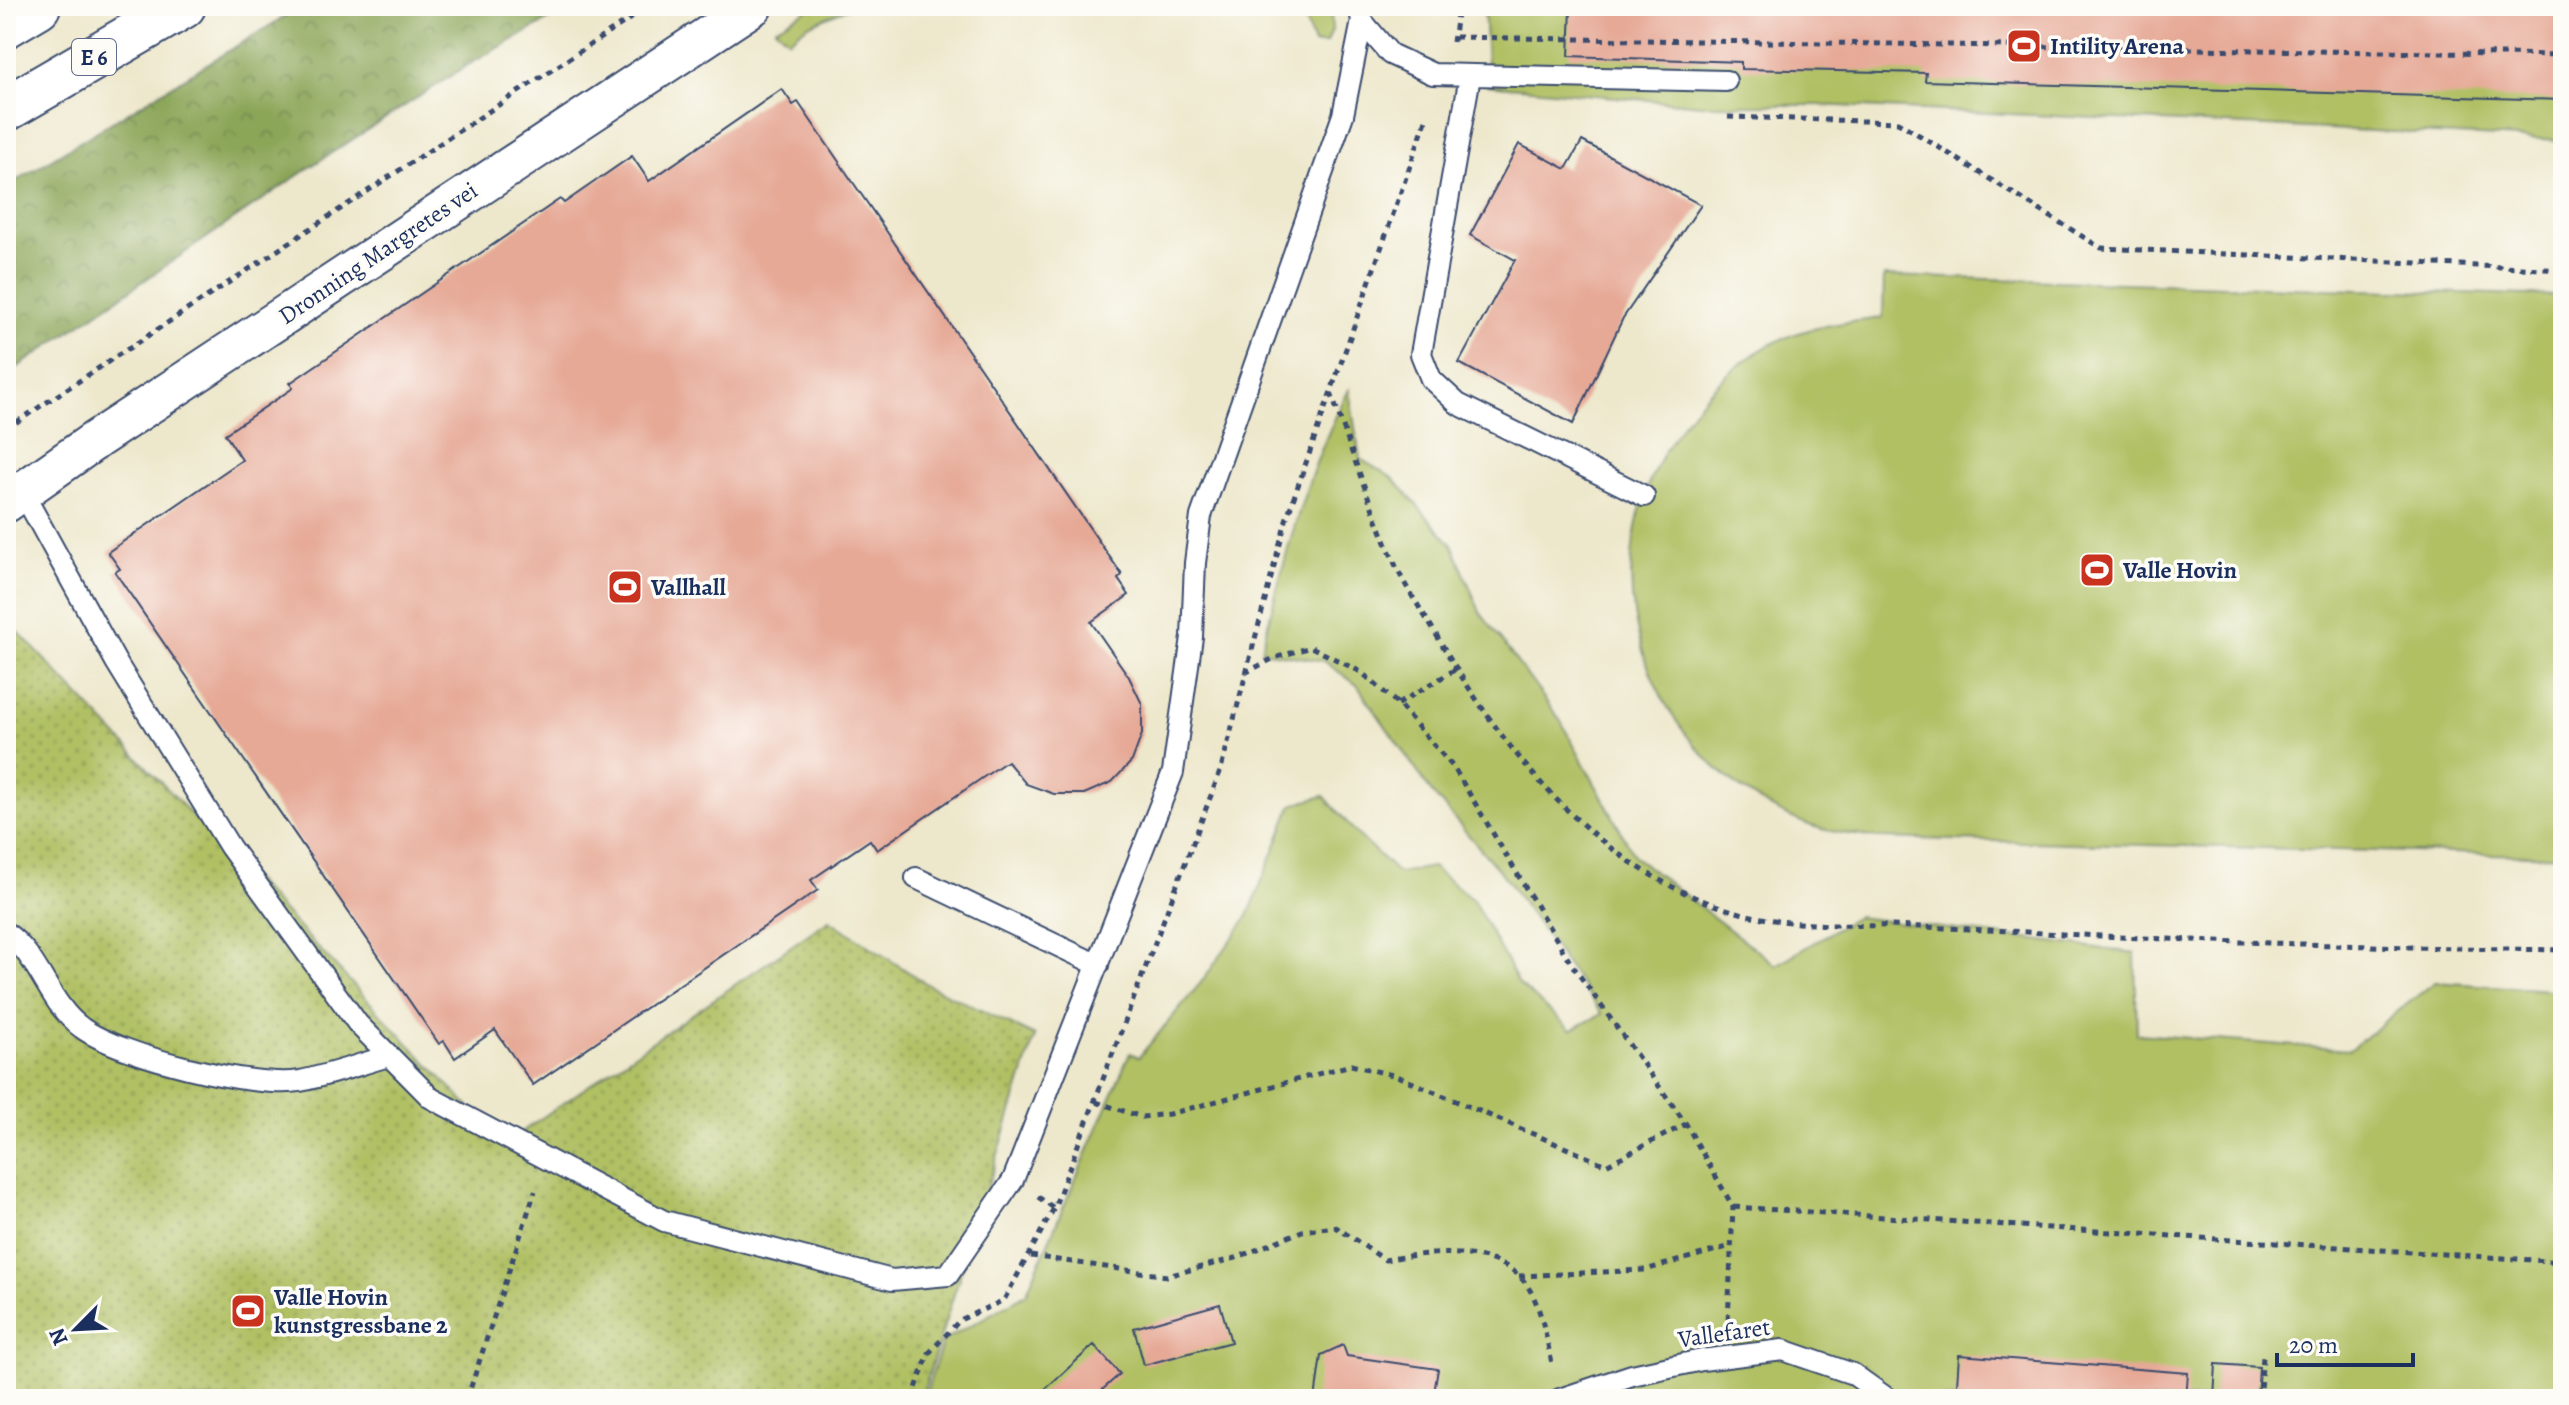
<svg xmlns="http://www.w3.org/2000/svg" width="2569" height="1405" viewBox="0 0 2569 1405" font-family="Alegreya,serif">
<defs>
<pattern id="forest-crowns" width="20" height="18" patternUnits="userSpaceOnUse" patternTransform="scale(2)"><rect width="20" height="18" fill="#8ca659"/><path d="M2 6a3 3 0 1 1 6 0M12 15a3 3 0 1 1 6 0" fill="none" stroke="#72884d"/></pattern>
<pattern id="park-dots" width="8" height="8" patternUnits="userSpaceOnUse" patternTransform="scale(2)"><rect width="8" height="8" fill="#b0c063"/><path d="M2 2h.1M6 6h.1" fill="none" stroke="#8e9c55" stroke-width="1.8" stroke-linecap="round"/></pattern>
</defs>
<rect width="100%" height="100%" fill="#fdfcf7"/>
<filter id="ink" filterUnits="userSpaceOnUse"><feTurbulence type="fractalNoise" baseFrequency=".0125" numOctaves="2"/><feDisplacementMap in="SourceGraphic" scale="16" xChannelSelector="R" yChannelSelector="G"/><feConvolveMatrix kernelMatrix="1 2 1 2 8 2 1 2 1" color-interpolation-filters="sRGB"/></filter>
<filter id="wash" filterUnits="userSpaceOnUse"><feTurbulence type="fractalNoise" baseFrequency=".006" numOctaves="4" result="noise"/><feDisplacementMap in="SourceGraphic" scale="32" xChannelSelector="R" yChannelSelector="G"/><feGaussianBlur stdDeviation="1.8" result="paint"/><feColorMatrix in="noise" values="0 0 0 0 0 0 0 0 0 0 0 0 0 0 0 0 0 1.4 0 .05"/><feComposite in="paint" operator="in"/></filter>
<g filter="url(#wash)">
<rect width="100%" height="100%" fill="#ede7cb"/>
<path fill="#b0c063" stroke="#667860" stroke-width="2" d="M 814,6 L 853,6 L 808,25 L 789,40 L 775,28 Z
M 1300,6 L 1331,6 L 1332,30 L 1327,43 L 1314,44 Z
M 1484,6 L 2563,6 L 2563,140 L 1818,105 L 1701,105 L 1488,85 Z
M 1884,276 L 2563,296 L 2563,856 L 1880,838 C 1857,835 1831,833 1809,825 C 1646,764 1576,569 1681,426 C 1707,391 1741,357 1782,339 C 1813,326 1849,322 1883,318 Z
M 1349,390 L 1360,459 L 1393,478 L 1453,546 L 1480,612 L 1560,720 L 1635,857 L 1776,965 L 1857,917 L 2135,953 L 2137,1034 L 2349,1050 L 2435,982 L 2563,991 L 2563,1399 L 924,1399 L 943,1341 L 1026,1294 L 1130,1053 L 1139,1057 L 1204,979 L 1248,916 L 1292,805 L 1324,796 L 1357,834 L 1398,873 L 1432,867 L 1473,900 L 1519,984 L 1571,1030 L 1602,1014 L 1503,875 L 1432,793 L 1357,685 L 1324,661 L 1261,651 C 1284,561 1305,473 1349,390 Z"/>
<path fill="url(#forest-crowns)" stroke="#546a5c" stroke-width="2" d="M 302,6 L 574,6 L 468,65 L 316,163 L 6,375 L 6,187 Z"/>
<path fill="url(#park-dots)" stroke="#667860" stroke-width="2" d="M 6,619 L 504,1144 L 829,920 L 930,986 L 1035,1036 L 921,1399 L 6,1399 Z"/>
<g id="blocks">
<path fill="#e6a996" d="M 1563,6 L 2563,6 L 2563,100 L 1925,81 L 1926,73 L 1741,69 L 1741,62 L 1569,56 L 1571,9 Z
M 782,89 L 793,105 L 798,102 L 1122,575 L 1118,579 L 1129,595 L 1091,622 L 1129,677 L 1142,704 L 1142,734 L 1132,761 L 1112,782 L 1084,794 L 1054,794 L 1026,784 L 1007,761 L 877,850 L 870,840 L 811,880 L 818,890 L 533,1085 L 495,1030 L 455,1058 L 444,1041 L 439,1044 L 115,572 L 120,569 L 108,552 L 242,460 L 225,434 L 293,388 L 290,383 L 560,199 L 564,203 L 632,156 L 649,181 Z
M 1582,141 L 1701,205 L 1623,318 L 1573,424 L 1459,363 L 1515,260 L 1470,235 L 1519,144 L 1566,169 Z
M 1220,1304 L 1231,1342 L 1144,1365 L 1134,1328 Z
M 1094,1345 L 1120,1374 L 1092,1399 L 1034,1399 Z
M 1343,1345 L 1347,1356 L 1438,1369 L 1433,1399 L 1315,1399 L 1321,1355 Z
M 1959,1355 L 2188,1373 L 2186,1399 L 1956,1399 Z
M 2216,1364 L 2259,1367 L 2257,1399 L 2214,1399 Z"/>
</g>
</g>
<g filter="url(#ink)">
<use href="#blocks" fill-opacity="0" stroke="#3a4b6e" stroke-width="2"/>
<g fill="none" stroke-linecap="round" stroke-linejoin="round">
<defs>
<path id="lane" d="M 1362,21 L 1390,54 L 1433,74 L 1726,81
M 1470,76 L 1421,354 L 1431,379 L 1458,404 L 1644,496
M 22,491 L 116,662 L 230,847 L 358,1024 L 431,1098 L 664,1221 L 892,1280 L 948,1275 L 1013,1180 L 1173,772 L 1192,637 L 1195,563 L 1201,516 L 1343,115 L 1362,21 L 1359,6
M 916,878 L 1098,965
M 6,933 C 39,955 49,1005 82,1028 C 120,1056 255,1089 300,1081 C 330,1075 360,1064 389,1056
M 1560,1399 L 1632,1375 L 1702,1360 L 1783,1350 L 1853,1374 L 1888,1399"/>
<path id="street" d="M 6,503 L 97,439 L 753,6"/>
<path id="highway" d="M 6,25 L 38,6
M 6,109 L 183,6"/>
</defs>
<use href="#lane" stroke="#3a4b6e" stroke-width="24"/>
<use href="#street" stroke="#3a4b6e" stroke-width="42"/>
<use href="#highway" stroke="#3a4b6e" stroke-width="48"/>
<path stroke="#3a4b6e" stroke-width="5" stroke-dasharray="6 6" stroke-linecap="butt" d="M 1455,37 L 2563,55
M 1453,42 L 1458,6
M 1728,117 L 1898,122 L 2101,248 L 2563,270
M 1331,393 C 1351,450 1371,508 1395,564 C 1406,589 1423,612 1437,636 C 1507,757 1602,877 1744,914 C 1791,926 1839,925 1887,926 C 1928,927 1968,929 2009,931 C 2194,942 2378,947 2563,950
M 6,429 L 649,6
M 1245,673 L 1274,658 L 1311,647 L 1361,672 L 1398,704 L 1454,768 L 1570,962 L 1686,1124 L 1733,1207 L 1728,1323
M 1398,704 L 1456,669
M 1096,1102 L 1142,1117 L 1169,1114 L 1351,1065 L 1397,1076 L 1606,1165 L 1686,1124
M 1038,1197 L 1054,1208
M 1734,1207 L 2563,1262
M 1031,1256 L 1167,1276 L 1236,1258 L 1302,1231 L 1336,1227 L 1385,1260 C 1426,1252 1498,1244 1526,1284 C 1542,1306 1546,1340 1553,1367
M 1519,1276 L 1645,1270 L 1731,1246
M 467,1399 L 535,1191
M 912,1399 L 929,1353 L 960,1320 L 1004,1300 L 1054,1208 L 1221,769 L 1286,520 L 1426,120
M 2259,1399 L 2263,1357"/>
<use href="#lane" stroke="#fff" stroke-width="20"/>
<use href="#street" stroke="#fff" stroke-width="38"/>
<use href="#highway" stroke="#fff" stroke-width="44"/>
</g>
</g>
<defs>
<symbol id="stadium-square" viewBox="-11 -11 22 22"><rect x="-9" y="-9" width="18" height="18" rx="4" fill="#c8321e" stroke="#fdfcf7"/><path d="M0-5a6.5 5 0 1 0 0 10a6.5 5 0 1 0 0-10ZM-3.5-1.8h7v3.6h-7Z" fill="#fff"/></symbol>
</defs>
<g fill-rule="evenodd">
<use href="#stadium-square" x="2004" y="26" width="40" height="40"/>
<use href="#stadium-square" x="2077" y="550" width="40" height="40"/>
<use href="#stadium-square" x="605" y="567" width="40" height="40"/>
<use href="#stadium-square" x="228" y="1291" width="40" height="40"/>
</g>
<g text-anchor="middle" stroke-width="7" stroke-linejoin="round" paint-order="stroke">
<rect fill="#fdfcf7" stroke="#5f6c8c" stroke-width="2" x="72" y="39" width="44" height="36" rx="6"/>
<g font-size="22" font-weight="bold" fill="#1b2f5e">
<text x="94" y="65">E 6</text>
</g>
<g font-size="24" font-weight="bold" fill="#1b2f5e" stroke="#fdfcf7" text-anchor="start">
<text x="2050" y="54">Intility Arena</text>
<text x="2123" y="578">Valle Hovin</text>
<text x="651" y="595">Vallhall</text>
<text x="274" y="1305">Valle Hovin<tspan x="274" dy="28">kunstgressbane 2</tspan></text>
</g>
<g font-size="24" fill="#1b2f5e" stroke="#fdfcf7">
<text transform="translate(378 253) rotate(-34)" y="8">Dronning Margretes vei</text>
<text transform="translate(1724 1333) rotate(-8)" y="8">Vallefaret</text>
</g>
</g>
<rect width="2569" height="1405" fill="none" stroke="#fdfcf7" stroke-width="32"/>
<g transform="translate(76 1329) rotate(246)" stroke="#fdfcf7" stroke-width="6" paint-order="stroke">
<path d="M0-6L14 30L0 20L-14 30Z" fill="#1b2f5e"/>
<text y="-12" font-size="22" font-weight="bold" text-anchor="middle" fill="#1b2f5e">N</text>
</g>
<path d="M2277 1353v12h136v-12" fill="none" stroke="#1b2f5e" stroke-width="4"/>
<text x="2289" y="1353" font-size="24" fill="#1b2f5e" stroke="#fdfcf7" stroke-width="6" paint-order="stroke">20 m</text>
</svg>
